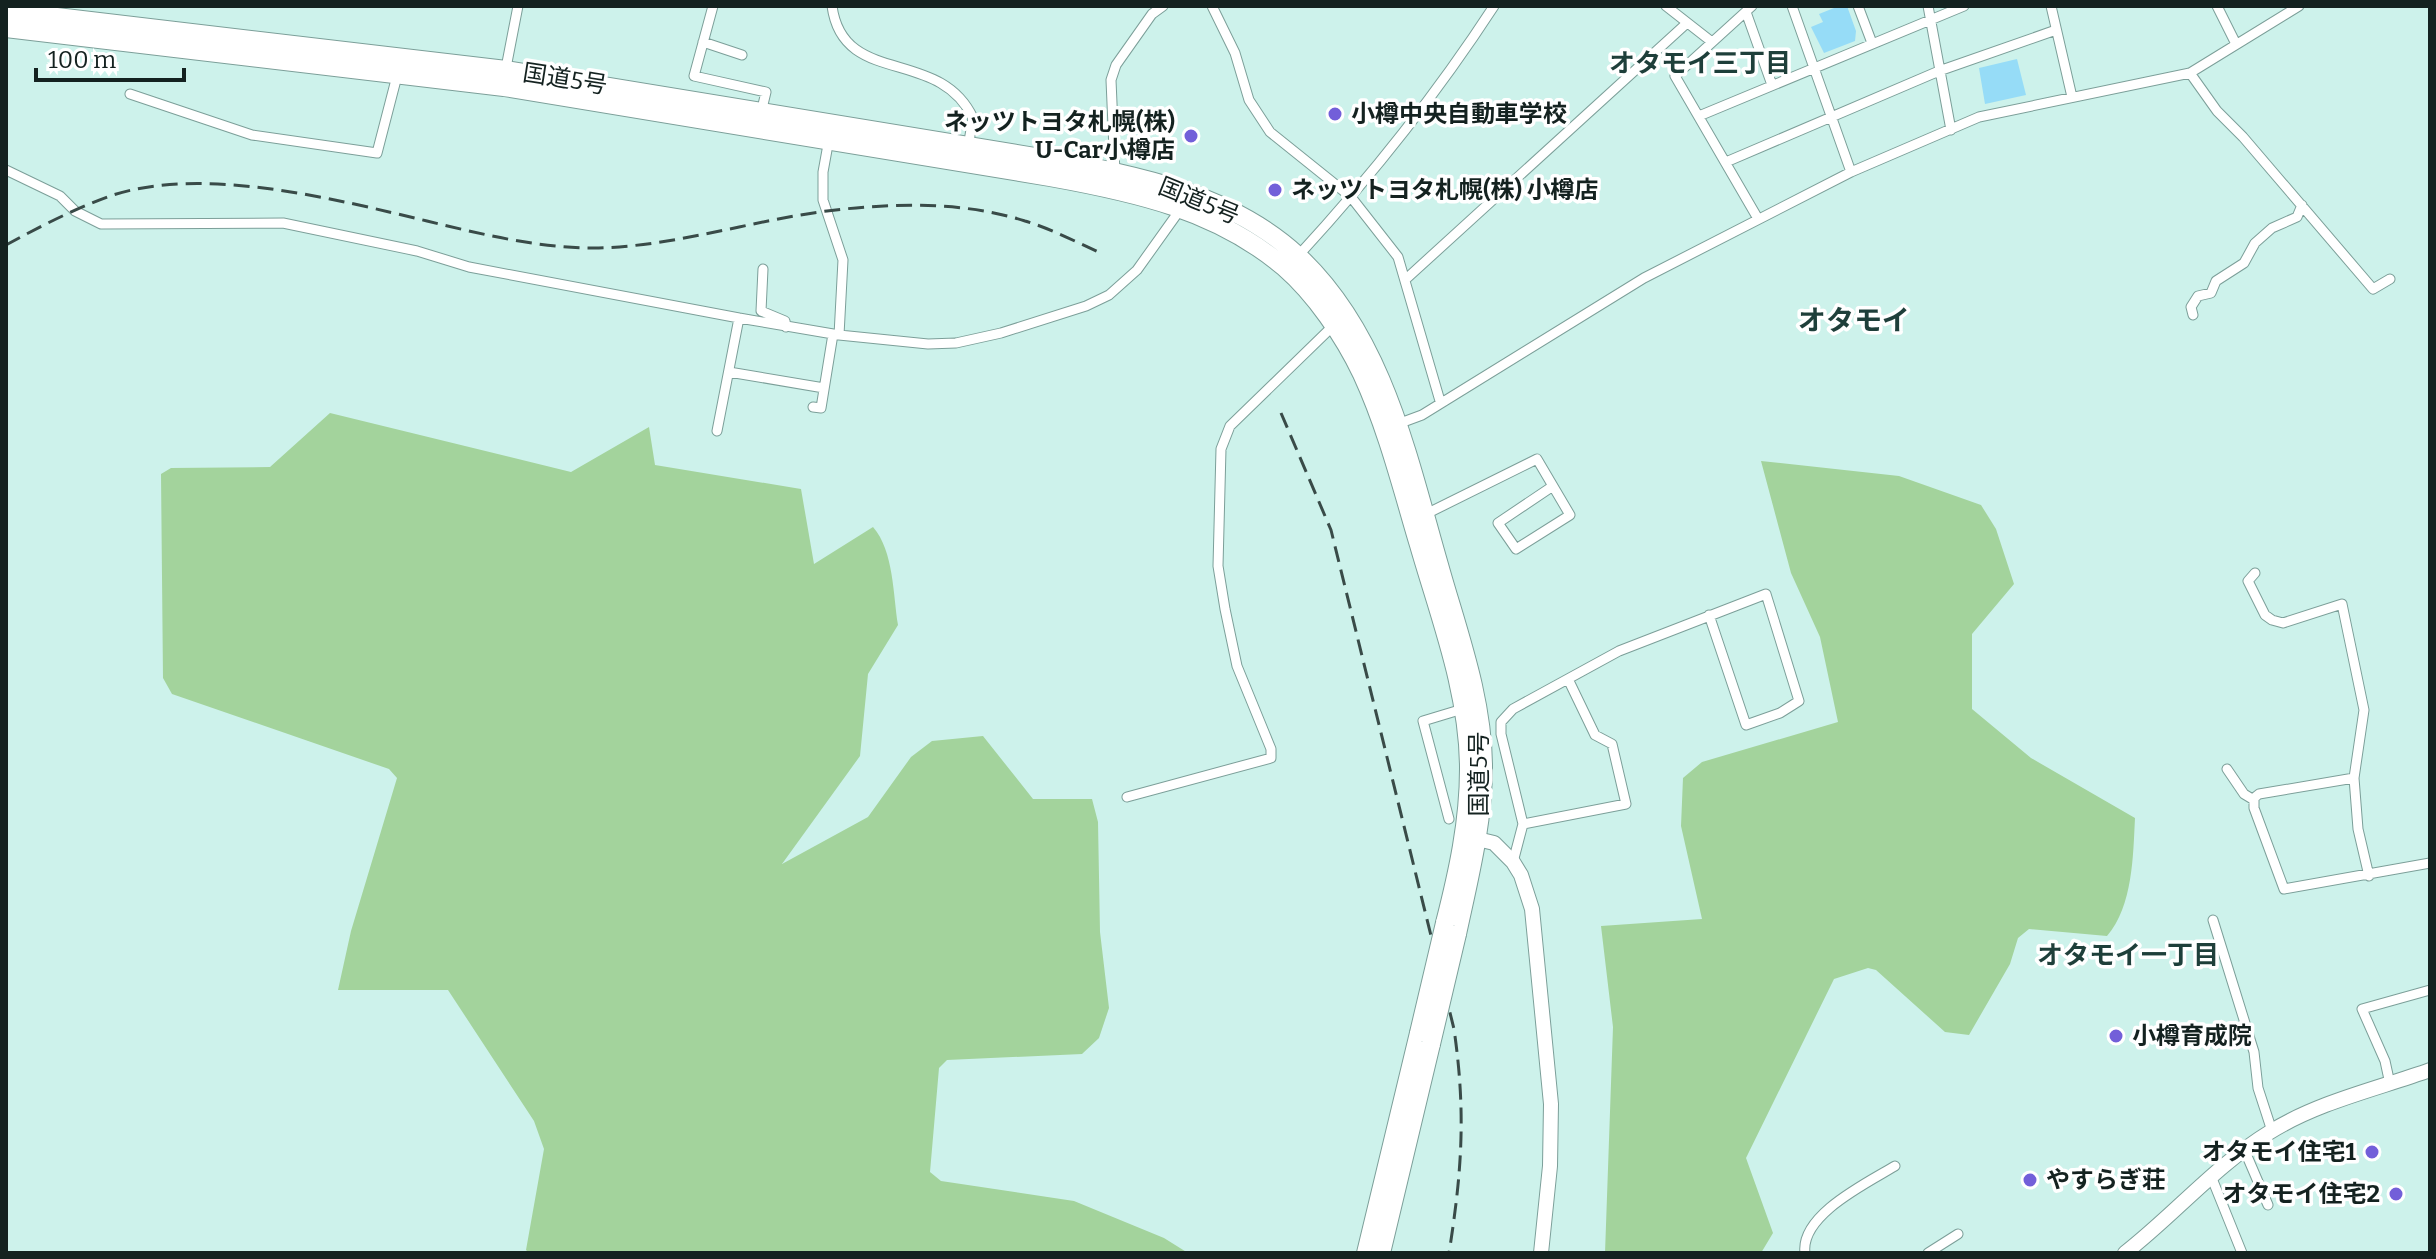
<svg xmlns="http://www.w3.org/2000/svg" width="2436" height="1259" viewBox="0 0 2436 1259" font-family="Bitter,'Noto Sans JP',serif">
<rect width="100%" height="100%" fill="#cdf2eb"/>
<path fill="#a3d39c" d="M 330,413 L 571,472 L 649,427 L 655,465 L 801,489 L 814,564 L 873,527 C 894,551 893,595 898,625 L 868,674 L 860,756 L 782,864 L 868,817 L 911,757 L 932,741 L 983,736 L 1033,799 L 1092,799 L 1098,822 L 1100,932 L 1109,1008 L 1099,1038 L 1082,1054 L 947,1060 L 939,1068 L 930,1172 L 941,1181 L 1074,1201 L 1164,1238 L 1188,1253 L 529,1253 L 526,1250 L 544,1149 L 534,1121 L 448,990 L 338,990 L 351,931 L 397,778 L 389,769 L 172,694 L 163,678 L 161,474 L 171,468 L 270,467 Z
M 1761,461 L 1899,476 L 1981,505 L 1996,529 L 2014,584 L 1972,634 L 1972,709 L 2031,758 L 2135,818 C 2133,856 2133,906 2107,936 L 2029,929 L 2018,938 L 2010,964 L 1969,1035 L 1945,1032 L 1876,970 L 1868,968 L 1834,979 L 1746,1158 L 1773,1233 L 1761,1253 L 1605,1253 L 1613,1027 L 1601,926 L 1702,919 L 1681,826 L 1683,778 L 1702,762 L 1838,722 L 1820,637 L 1791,573 Z"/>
<path fill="#96dcf7" d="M 1839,6 L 1847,6 L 1856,31 L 1855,41 L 1824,53 L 1811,27 L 1823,22 L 1819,14 Z
M 2017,59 L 2026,95 L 1985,104 L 1979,68 Z"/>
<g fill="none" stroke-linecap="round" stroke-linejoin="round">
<defs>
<path id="street" d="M 713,6 L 694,76 L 766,92 L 761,113
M 832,6 C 843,88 939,46 973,118 L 968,147
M 1212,6 L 1235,53 L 1249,100 L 1270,132 L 1351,197 L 1398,257 L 1440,401
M 1666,6 L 1712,42
M 1752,6 L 1675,76 L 1757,217
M 1792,6 L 1851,172
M 1858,6 L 1872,43
M 1928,6 L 1951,130
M 2051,6 L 2072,97
M 2217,6 L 2235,42
M 1746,12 L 1772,85
M 703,42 L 742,55
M 505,73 L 518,6
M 2190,73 L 2217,111 L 2243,137 L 2373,289 L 2390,279
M 130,94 L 252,135 L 377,153 L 398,72
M 1699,116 L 1964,6
M 829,139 L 823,172 L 823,200 L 843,260 L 839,335
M 1726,162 L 1939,71 L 2056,30
M 6,170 L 60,196 L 75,211 L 101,224 L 283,223 L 417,251 L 469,267 L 739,318 L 839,335 L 928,344 L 956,343 L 1001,333 L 1086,306 L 1109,295 L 1137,270 L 1182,207
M 1115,173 L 1111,80 L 1116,65 L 1152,14 L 1163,6
M 1297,257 C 1369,179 1436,95 1494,6
M 763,269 L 761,311 L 785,321 L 786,327
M 1406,279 L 1687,23
M 2193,315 L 2191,307 L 2198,296 L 2211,293 L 2216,281 L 2244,263 L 2255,243 L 2272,228 L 2297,217 L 2302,205
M 729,372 L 824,388
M 813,407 L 821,408 L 833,334
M 1395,425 L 1422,415 L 1644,278 L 1851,172 L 1979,117 L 2190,73 L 2299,6
M 717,431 L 739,318
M 1422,516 L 1537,459 L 1570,515 L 1516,549 L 1498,523 L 1553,486
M 2255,573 L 2248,581 L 2265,615 L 2272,620 L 2283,623 L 2342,604 L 2364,710 L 2354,778 L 2358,829 L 2369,876
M 2227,769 L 2244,794 L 2254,800
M 2354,778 L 2259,794 L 2254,798 L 2254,808 L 2284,889 L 2430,863
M 1127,797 L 1271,758 L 1271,749 L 1237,666 L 1225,609 L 1218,566 L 1221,449 L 1230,426 L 1334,325
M 1449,819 L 1423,721 L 1466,708
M 1523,824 L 1626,804 L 1612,744 L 1595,735 L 1568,679
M 1513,862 L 1523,824 L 1501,734 L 1501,722 L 1513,709 L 1619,651 L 1766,594 L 1799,701 L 1780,713 L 1746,725 L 1709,615
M 2213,920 L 2254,1052 L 2258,1088 L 2272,1131
M 2390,1084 L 2385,1061 L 2362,1009 L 2430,990
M 2244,1149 L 2268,1205
M 2211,1176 L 2242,1253
M 1805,1253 C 1800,1215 1867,1183 1895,1166
M 1928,1253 L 1958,1234"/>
<path id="secondary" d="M 1469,837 L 1494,843 L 1513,862 L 1521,875 L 1532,909 L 1551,1104 L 1550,1166 L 1541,1253
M 2125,1253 C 2175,1214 2216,1165 2270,1132 C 2318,1102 2377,1089 2430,1070"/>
<path id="highway" d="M 6,11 L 506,70 L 1053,160 C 1139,176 1231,194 1298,256 C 1385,337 1409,463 1441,572 C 1459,635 1483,700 1483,767 C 1483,824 1469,878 1457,934
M 6,28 L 504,87 L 1050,177 C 1134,192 1217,210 1284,267 C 1315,294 1344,336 1362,374 C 1387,428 1402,488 1419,545 C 1440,618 1469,692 1469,769 C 1469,822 1458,872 1445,923
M 1366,1253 L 1419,1033
M 1381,1253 L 1431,1044"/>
</defs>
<use href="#street" stroke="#7c9f99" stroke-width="11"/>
<use href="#secondary" stroke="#7c9f99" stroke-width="16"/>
<use href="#highway" stroke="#7c9f99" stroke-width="20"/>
<use href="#street" stroke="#fff" stroke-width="9"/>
<use href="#secondary" stroke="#fff" stroke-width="14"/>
<use href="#highway" stroke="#fff" stroke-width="18"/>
<path stroke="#394b48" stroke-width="3" stroke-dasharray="16 8" stroke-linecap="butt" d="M 6,245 C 39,227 74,209 110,196 C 202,165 335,199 427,221 C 481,234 537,248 594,248 C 673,247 749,221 827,211 C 891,203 963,201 1025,221 C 1052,229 1078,243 1103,254
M 1281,413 L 1331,530 L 1454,1029 C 1466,1112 1462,1171 1449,1253"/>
<defs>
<path id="highway-bridge" d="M 1419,1033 L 1445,923
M 1431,1044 L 1457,934"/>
</defs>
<use href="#highway-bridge" stroke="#7c9f99" stroke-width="20" stroke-linecap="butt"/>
<use href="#highway-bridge" stroke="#fff" stroke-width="18"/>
</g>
<g fill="#725fd9" stroke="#fff" stroke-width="3">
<circle cx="1335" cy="114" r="8"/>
<circle cx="1191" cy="136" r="8"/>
<circle cx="1275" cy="190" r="8"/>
<circle cx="2116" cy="1036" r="8"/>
<circle cx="2372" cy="1152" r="8"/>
<circle cx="2030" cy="1180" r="8"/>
<circle cx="2396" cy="1194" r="8"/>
</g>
<g text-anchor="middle" stroke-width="7" stroke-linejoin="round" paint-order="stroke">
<g font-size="24" fill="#142220" stroke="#fff">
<text transform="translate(565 79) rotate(9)" y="8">国道5号</text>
<text transform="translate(1199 201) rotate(22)" y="8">国道5号</text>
<text transform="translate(1479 774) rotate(-90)" y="8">国道5号</text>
</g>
<g font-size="24" font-weight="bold" fill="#142220" stroke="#fff" text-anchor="start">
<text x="1351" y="122">小樽中央自動車学校</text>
<text x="1175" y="130" text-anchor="end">ネッツトヨタ札幌(株)<tspan x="1175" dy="28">U-Car小樽店</tspan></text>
<text x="1291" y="198">ネッツトヨタ札幌(株) 小樽店</text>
<text x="2132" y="1044">小樽育成院</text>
<text x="2356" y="1160" text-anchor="end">オタモイ住宅1</text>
<text x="2046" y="1188">やすらぎ荘</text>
<text x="2380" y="1202" text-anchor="end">オタモイ住宅2</text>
</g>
<g font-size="26" font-weight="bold" fill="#1e3f3a" stroke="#fff">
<text x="1700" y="72">オタモイ三丁目</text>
<text x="2128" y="964">オタモイ一丁目</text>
</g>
<g font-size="28" font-weight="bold" fill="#1e3f3a" stroke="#fff">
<text x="1854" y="330">オタモイ</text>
</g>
</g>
<rect width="2436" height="1259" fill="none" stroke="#142220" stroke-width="16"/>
<path d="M36 68v12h148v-12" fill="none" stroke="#142220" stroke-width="4"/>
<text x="48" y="68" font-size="24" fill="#142220" stroke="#ffffff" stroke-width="6" paint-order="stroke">100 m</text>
</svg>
